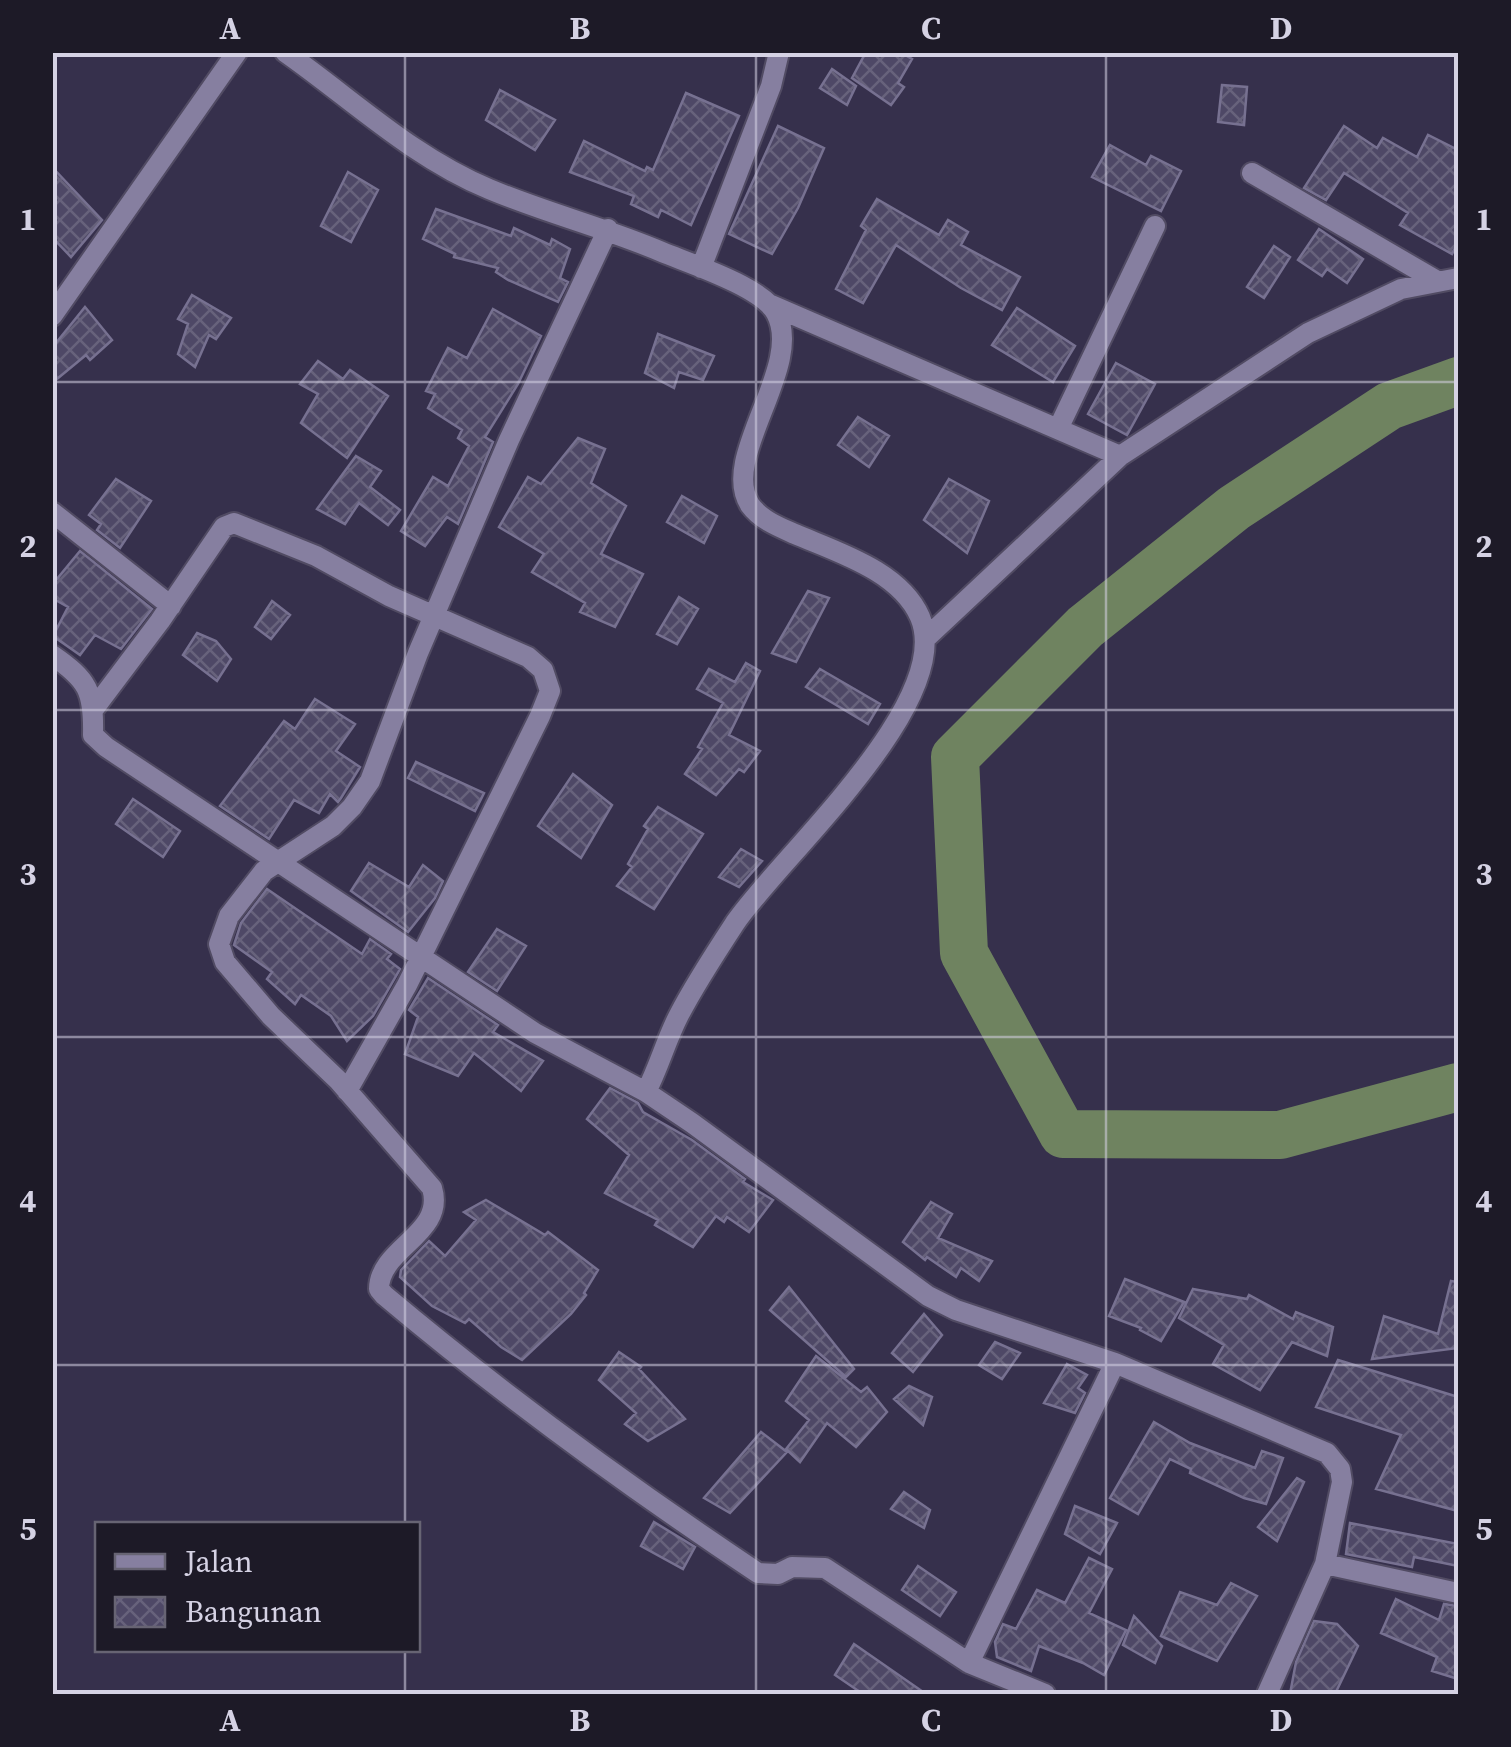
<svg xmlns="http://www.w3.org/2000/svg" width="1511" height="1747" viewBox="0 0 1511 1747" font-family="'Source Serif 4',serif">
<defs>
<pattern id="building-cross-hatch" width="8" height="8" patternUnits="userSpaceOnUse" patternTransform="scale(2.5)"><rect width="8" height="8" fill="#4e4866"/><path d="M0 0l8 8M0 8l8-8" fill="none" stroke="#67627c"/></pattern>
</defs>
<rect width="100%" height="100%" fill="#36304c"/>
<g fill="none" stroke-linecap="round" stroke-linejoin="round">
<path stroke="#6f8360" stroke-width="48" d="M 1458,381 L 1389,406 L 1234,508 L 1085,627 L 955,757 L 964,953 L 1063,1134 L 1280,1135 L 1458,1087"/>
</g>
<path fill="url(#building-cross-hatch)" stroke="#777191" stroke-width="2.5" d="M 866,52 L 900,52 L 912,59 L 898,83 L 904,87 L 891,105 L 852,78 Z
M 832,69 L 856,86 L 847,105 L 820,88 Z
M 1222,85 L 1247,87 L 1244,125 L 1218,122 Z
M 500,90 L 555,120 L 535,150 L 486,120 Z
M 686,93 L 739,116 L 691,225 L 661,210 L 658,217 L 631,204 L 634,196 L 570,172 L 584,141 L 645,171 L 647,167 L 653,170 Z
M 778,126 L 824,148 L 798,208 L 772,254 L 729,234 Z
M 1344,126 L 1377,148 L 1383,138 L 1417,157 L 1428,135 L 1458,150 L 1458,242 L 1452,254 L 1400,225 L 1408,213 L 1344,173 L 1326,200 L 1304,188 Z
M 1110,145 L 1146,165 L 1151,156 L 1181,171 L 1161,211 L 1092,177 Z
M 52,167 L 102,220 L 71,257 L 52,237 Z
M 348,172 L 378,190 L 351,242 L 321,226 Z
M 877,199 L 939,235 L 948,220 L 968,232 L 961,245 L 1020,277 L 1002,310 L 961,288 L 896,245 L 863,303 L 836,289 L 866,230 L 861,226 Z
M 436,209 L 511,236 L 514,228 L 550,245 L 552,239 L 570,249 L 560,278 L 568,282 L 558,302 L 508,280 L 496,272 L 498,268 L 454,257 L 455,254 L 423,239 Z
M 1319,229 L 1363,259 L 1347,283 L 1327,269 L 1322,276 L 1298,260 Z
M 1274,246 L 1290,257 L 1264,298 L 1247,287 Z
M 192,295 L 231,318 L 216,339 L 209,335 L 195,367 L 178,354 L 188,324 L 178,319 Z
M 85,307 L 112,340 L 90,360 L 86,355 L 52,383 L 52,348 Z
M 1017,308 L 1075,346 L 1053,382 L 992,345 Z
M 493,309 L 541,336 L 518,384 L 485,437 L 493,442 L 458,524 L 447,517 L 425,546 L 401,531 L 433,477 L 448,486 L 469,446 L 458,438 L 462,430 L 428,408 L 435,394 L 426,391 L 448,348 L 467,358 Z
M 658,334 L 714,356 L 703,380 L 679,372 L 674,388 L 645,373 Z
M 318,361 L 343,379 L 350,370 L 388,396 L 347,458 L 301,423 L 318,394 L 300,384 Z
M 1116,363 L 1155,384 L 1127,435 L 1088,414 Z
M 858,417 L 889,436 L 869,467 L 838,445 Z
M 578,438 L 605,449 L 591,483 L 626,506 L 601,554 L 643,574 L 615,627 L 580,612 L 585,603 L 532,572 L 544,554 L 499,527 L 528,477 L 541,484 Z
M 356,456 L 381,471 L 370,487 L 400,510 L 388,525 L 359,503 L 345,524 L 317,509 Z
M 116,479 L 151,501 L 120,548 L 97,530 L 101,524 L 89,515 Z
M 949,479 L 989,501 L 967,553 L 924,520 Z
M 682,496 L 717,516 L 704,543 L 667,522 Z
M 80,551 L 152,609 L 121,649 L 95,635 L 80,655 L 53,636 L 68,607 L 52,598 L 52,585 Z
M 808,591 L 829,598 L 796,662 L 772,653 Z
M 679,597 L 698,609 L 677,644 L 657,634 Z
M 272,601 L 290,615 L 271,639 L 255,627 Z
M 197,633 L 216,641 L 231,659 L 217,681 L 183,655 Z
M 746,663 L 760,671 L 729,735 L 760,751 L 744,772 L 739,769 L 716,795 L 685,774 L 702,749 L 698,747 L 723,703 L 697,689 L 709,669 L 735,682 Z
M 820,669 L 880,704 L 868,724 L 806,687 Z
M 315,699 L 355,724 L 336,751 L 360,767 L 341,798 L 338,802 L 330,794 L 319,813 L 294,800 L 269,839 L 220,806 L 284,721 L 295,729 Z
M 416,762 L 484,793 L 475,811 L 408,778 Z
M 573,774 L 612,805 L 581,858 L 538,826 Z
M 133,799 L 180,831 L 163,857 L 116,824 Z
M 658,807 L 703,834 L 654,909 L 617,886 L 632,867 L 628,864 L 648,829 L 644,826 Z
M 741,849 L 762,861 L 739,887 L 719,877 Z
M 369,863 L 409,887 L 423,865 L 443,881 L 435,898 L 408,932 L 351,891 Z
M 267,889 L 362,954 L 370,939 L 391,954 L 387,959 L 400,969 L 373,1016 L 347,1041 L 331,1016 L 301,995 L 295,1004 L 267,979 L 272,972 L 234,945 L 241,923 Z
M 497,929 L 526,946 L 497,991 L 468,972 Z
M 428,978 L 498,1025 L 493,1032 L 543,1061 L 521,1091 L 474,1053 L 458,1076 L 405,1054 L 418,1017 L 409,1010 Z
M 610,1088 L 638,1103 L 643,1112 L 692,1140 L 745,1179 L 743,1182 L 773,1200 L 749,1232 L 727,1217 L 724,1222 L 716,1216 L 693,1247 L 655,1225 L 658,1220 L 605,1193 L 629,1155 L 587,1119 Z
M 486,1200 L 545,1235 L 548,1232 L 598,1270 L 584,1293 L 586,1295 L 571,1314 L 522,1360 L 501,1347 L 469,1319 L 465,1323 L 432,1306 L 400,1277 L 401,1270 L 429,1241 L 445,1256 L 476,1220 L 464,1212 Z
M 931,1202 L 952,1214 L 938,1238 L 992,1261 L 979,1281 L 961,1268 L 956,1277 L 927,1257 L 925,1260 L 903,1242 Z
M 1125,1279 L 1184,1302 L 1161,1341 L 1140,1330 L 1141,1328 L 1109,1316 Z
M 1451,1281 L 1458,1282 L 1458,1348 L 1372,1359 L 1384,1316 L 1438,1334 Z
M 789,1287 L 854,1369 L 846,1377 L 770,1310 Z
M 1193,1289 L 1247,1299 L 1249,1295 L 1293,1319 L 1296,1312 L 1333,1327 L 1327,1356 L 1292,1342 L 1260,1390 L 1213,1364 L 1224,1345 L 1179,1318 Z
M 924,1314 L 942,1335 L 913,1372 L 892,1353 Z
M 995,1342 L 1020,1353 L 1002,1379 L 979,1365 Z
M 619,1352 L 641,1367 L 639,1369 L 685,1419 L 648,1441 L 625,1424 L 636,1413 L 599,1380 Z
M 816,1356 L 861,1392 L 867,1387 L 887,1412 L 856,1447 L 827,1423 L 800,1462 L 786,1449 L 809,1420 L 786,1401 Z
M 1338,1360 L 1458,1397 L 1458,1511 L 1376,1489 L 1401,1435 L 1316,1407 Z
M 1067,1364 L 1087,1375 L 1078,1388 L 1085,1393 L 1075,1413 L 1044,1403 Z
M 909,1386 L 932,1397 L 923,1425 L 894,1399 Z
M 1154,1422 L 1190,1443 L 1255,1468 L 1262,1451 L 1283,1458 L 1266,1504 L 1244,1498 L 1190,1473 L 1191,1469 L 1170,1459 L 1138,1514 L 1110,1498 Z
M 761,1432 L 787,1452 L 730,1513 L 704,1498 Z
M 1297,1478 L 1304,1482 L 1277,1541 L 1258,1527 Z
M 904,1492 L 930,1510 L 924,1528 L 891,1509 Z
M 1075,1506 L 1117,1523 L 1100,1554 L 1065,1534 Z
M 654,1522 L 695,1547 L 683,1569 L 641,1546 Z
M 1350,1523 L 1458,1544 L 1458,1566 L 1414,1557 L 1412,1567 L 1346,1554 Z
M 1089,1558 L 1112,1569 L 1089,1613 L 1126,1630 L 1104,1675 L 1083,1663 L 1039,1646 L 1031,1671 L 997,1657 L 995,1642 L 1003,1624 L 1016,1629 L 1037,1590 L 1065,1603 Z
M 918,1566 L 956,1592 L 940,1616 L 902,1590 Z
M 1231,1583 L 1257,1596 L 1217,1661 L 1161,1636 L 1180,1592 L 1217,1605 Z
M 1396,1599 L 1439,1620 L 1444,1604 L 1458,1606 L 1458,1679 L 1432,1671 L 1437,1657 L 1381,1633 Z
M 1134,1616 L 1162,1646 L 1155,1663 L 1123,1645 Z
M 1314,1621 L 1337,1624 L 1358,1646 L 1335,1694 L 1290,1694 L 1296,1662 Z
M 854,1644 L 926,1694 L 863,1694 L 835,1675 Z"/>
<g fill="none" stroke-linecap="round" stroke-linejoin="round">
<defs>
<path id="minor" d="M 285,52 C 352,99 412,157 489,189 C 546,213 606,228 662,252 C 691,264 762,287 776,313 C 805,366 719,457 750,505 C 761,520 779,527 795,534 C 837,552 900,571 920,617 C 956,702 780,857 735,923 C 716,952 695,984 679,1015 C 666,1040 659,1067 646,1092 L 692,1123 L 928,1296 L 956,1310 L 1115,1363 L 1327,1453 L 1340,1469 L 1342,1482 L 1325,1564 L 1267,1694
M 1252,173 L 1437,281
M 608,229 L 509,440 L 418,653 L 370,781 L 352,807 L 333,826 L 264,871 L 229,916 L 219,944 L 225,962 L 271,1016 L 338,1080 L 432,1188 C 446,1234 379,1248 379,1289 L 384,1295 C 504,1396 629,1487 758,1573 L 778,1574 L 792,1567 L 825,1568 L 969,1663
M 701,268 L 771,86 L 779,52
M 771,305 L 1120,456
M 52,316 L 237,52
M 1058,429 L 1155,226
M 52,512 L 171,606
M 925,639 L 1120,456 L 1308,333 L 1401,289 L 1458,278
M 52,655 C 88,680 94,691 93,735 L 106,747 L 535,1033 L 646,1092
M 93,710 L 160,621 L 224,527 L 234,523 L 316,556 L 389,596 L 528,657 L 543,670 L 550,691 L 540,716 L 407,985 L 347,1091
M 1325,1564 L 1458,1593
M 1045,1694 L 969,1663 L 1115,1363"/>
</defs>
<use href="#minor" stroke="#514b63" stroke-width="24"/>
<use href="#minor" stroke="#867fa0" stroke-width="20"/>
</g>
<path fill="none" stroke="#d5d2e4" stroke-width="2.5" stroke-opacity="0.55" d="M 405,52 L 405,1524M 756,52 L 756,1694M 1106,52 L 1106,1694M 52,382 L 1458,382M 52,710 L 1458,710M 52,1037 L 1458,1037M 52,1365 L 1458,1365M 405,1650 L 405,1694"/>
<rect width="1511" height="1747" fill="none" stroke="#1d1a27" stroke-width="110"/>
<rect x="95" y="1522" width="325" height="130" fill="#1d1a27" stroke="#676473" stroke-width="2.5"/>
<rect x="115" y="1554" width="50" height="15" fill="#867fa0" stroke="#676473" stroke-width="2.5"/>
<text x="185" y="1572" font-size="30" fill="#d5d2e4">Jalan</text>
<rect x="115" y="1597" width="50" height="30" fill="url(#building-cross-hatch)" stroke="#676473" stroke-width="2.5"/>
<text x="185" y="1622" font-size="30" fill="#d5d2e4">Bangunan</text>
<rect x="55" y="55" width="1401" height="1637" fill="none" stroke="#d5d2e4" stroke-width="4"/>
<g font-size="32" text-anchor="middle" font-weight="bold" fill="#d5d2e4">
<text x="230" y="39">A</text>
<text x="580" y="39">B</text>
<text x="931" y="39">C</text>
<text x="1281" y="39">D</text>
<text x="28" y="230">1</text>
<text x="1484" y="230">1</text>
<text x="28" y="557">2</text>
<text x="1484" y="557">2</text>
<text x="28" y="885">3</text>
<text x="1484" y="885">3</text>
<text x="28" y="1212">4</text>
<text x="1484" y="1212">4</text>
<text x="28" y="1540">5</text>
<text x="1484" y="1540">5</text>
<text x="230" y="1731">A</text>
<text x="580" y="1731">B</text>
<text x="931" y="1731">C</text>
<text x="1281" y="1731">D</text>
</g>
</svg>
